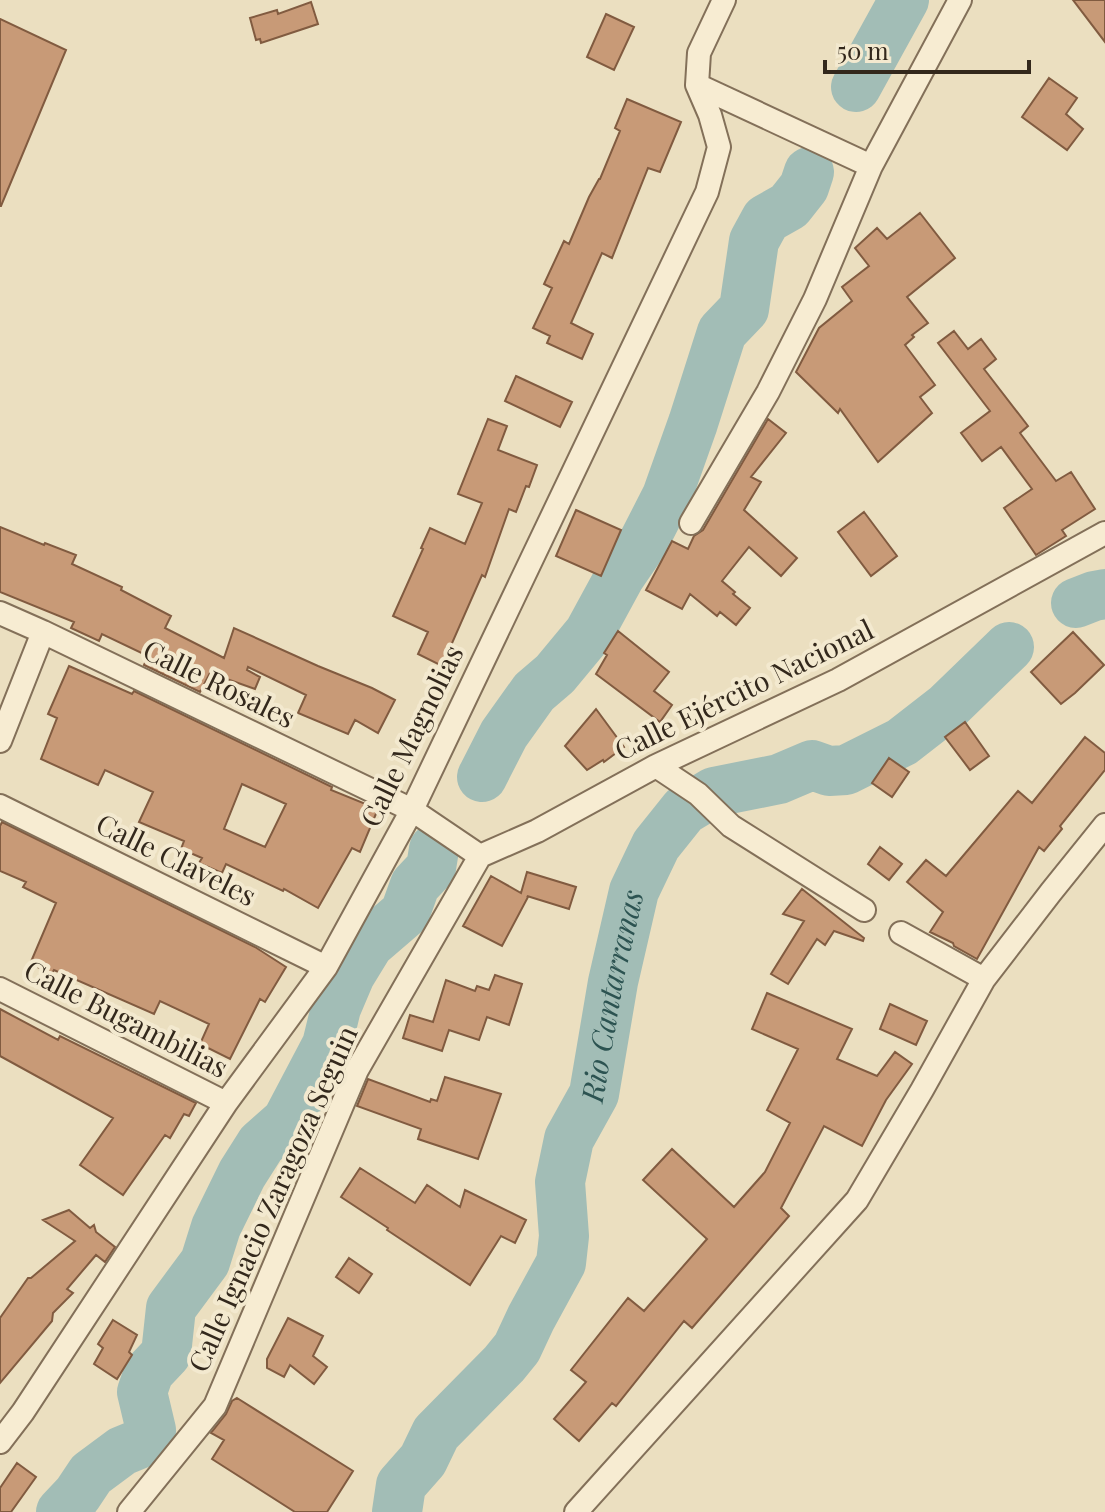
<svg xmlns="http://www.w3.org/2000/svg" width="1105" height="1512" viewBox="0 0 1105 1512" font-family="'Playfair Display',serif">
<rect width="100%" height="100%" fill="#ebdfc0"/>
<g fill="none" stroke-linecap="round" stroke-linejoin="round">
<g stroke="#a2bdb6" stroke-width="50">
<path d="M 856,87 L 904,0"/>
<path d="M 1076,603 L 1094,596 L 1105,594"/>
<path d="M 482,777 L 504,734 L 534,692 L 555,674 L 589,633 L 620,576 L 644,541 L 667,496 L 693,423 L 722,332 L 744,309 L 754,241 L 766,219 L 789,206 L 804,187 L 809,172"/>
<path d="M 61,1512 L 77,1495 L 91,1474 L 122,1451 L 139,1444 L 151,1430 L 142,1392 L 149,1372 L 166,1354 L 171,1308 L 205,1262 L 216,1227 L 242,1174 L 261,1144 L 287,1121 L 327,1045 L 336,1008 L 350,975 L 369,944 L 405,913 L 415,885 L 431,868 L 434,849"/>
<path id="s1" d="M 397,1512 L 401,1485 L 423,1460 L 436,1433 L 504,1364 L 517,1348 L 531,1318 L 561,1263 L 564,1236 L 560,1182 L 569,1139 L 594,1094 L 613,982 L 634,891 L 656,845 L 684,810 L 714,792 L 779,779 L 812,765 L 829,771 L 846,770 L 902,742 L 947,707 L 1009,647"/>
</g>
</g>
<path fill="#c89a77" stroke="#815b40" stroke-width="2" fill-rule="evenodd" d="M 1073,0 L 1105,0 L 1105,42 Z
M 311,2 L 318,24 L 261,43 L 260,39 L 256,40 L 250,18 L 277,10 L 278,14 Z
M 606,14 L 634,27 L 614,70 L 587,57 Z
M 0,19 L 66,50 L 1,206 L 0,206 Z
M 1049,78 L 1077,98 L 1066,114 L 1083,129 L 1067,150 L 1022,117 Z
M 627,99 L 681,122 L 660,172 L 648,168 L 612,258 L 602,253 L 571,323 L 593,334 L 582,359 L 547,343 L 550,336 L 533,328 L 552,288 L 544,284 L 564,241 L 569,244 L 589,197 L 599,179 L 600,179 L 620,131 L 615,128 Z
M 920,213 L 955,258 L 907,297 L 928,323 L 912,335 L 914,337 L 905,345 L 935,385 L 920,397 L 932,413 L 878,462 L 840,409 L 838,413 L 796,372 L 819,328 L 852,301 L 842,287 L 869,266 L 855,248 L 877,228 L 887,239 Z
M 954,331 L 968,349 L 981,339 L 996,359 L 984,369 L 1028,426 L 1020,433 L 1056,481 L 1071,472 L 1095,509 L 1062,530 L 1066,536 L 1036,555 L 1004,508 L 1032,489 L 1001,447 L 982,461 L 961,433 L 990,411 L 938,343 Z
M 516,376 L 572,402 L 560,427 L 505,401 Z
M 488,419 L 507,426 L 498,450 L 537,465 L 529,487 L 526,486 L 516,512 L 509,509 L 485,577 L 482,575 L 442,666 L 418,654 L 428,632 L 393,616 L 423,549 L 421,548 L 430,528 L 465,544 L 482,503 L 458,494 Z
M 768,419 L 786,433 L 751,477 L 761,482 L 744,510 L 797,558 L 781,576 L 749,547 L 722,581 L 735,592 L 733,594 L 750,608 L 736,625 L 720,612 L 717,616 L 690,594 L 682,609 L 646,590 L 672,541 L 688,549 L 694,536 L 703,530 Z
M 576,510 L 621,530 L 601,576 L 556,556 Z
M 864,512 L 897,556 L 871,576 L 838,532 Z
M 0,527 L 44,545 L 45,543 L 76,555 L 72,564 L 122,587 L 121,590 L 171,616 L 165,628 L 224,658 L 234,628 L 318,666 L 372,688 L 395,700 L 378,733 L 355,720 L 348,734 L 298,713 L 306,695 L 248,667 L 247,670 L 260,677 L 255,689 L 210,673 L 200,692 L 144,665 L 148,656 L 102,634 L 99,641 L 71,628 L 74,622 L 0,592 Z
M 618,631 L 669,672 L 654,691 L 672,705 L 660,722 L 596,674 L 607,655 L 604,653 Z
M 1073,632 L 1104,665 L 1075,693 L 1061,704 L 1031,672 Z
M 69,666 L 132,694 L 134,691 L 332,787 L 331,790 L 378,809 L 360,852 L 352,848 L 318,908 L 284,889 L 283,891 L 226,864 L 222,873 L 199,863 L 202,858 L 181,849 L 184,841 L 139,822 L 153,792 L 105,770 L 98,785 L 41,759 L 57,718 L 48,714 ZM 242,784 L 286,804 L 265,847 L 224,829 Z
M 596,709 L 624,747 L 604,762 L 603,760 L 587,770 L 565,746 Z
M 965,722 L 989,756 L 970,770 L 945,737 Z
M 1085,737 L 1105,753 L 1105,770 L 1060,826 L 1062,829 L 1044,851 L 1039,847 L 977,959 L 954,946 L 953,943 L 930,932 L 943,912 L 907,882 L 926,860 L 946,876 L 1018,791 L 1032,803 Z
M 889,758 L 909,772 L 892,797 L 872,783 Z
M 2,822 L 255,947 L 286,967 L 265,1002 L 260,999 L 230,1059 L 200,1044 L 209,1024 L 160,1001 L 154,1014 L 54,970 L 52,973 L 30,964 L 56,903 L 23,887 L 26,882 L 0,871 L 0,826 Z
M 880,847 L 902,864 L 889,880 L 868,864 Z
M 527,872 L 576,887 L 569,909 L 527,896 L 528,897 L 502,946 L 463,926 L 491,876 L 521,893 Z
M 802,889 L 864,938 L 863,941 L 834,931 L 825,945 L 817,939 L 788,984 L 771,974 L 804,921 L 783,914 Z
M 495,975 L 522,984 L 509,1025 L 487,1017 L 479,1040 L 449,1030 L 442,1051 L 403,1038 L 410,1015 L 433,1022 L 446,980 L 475,991 L 477,986 L 489,990 Z
M 767,993 L 852,1029 L 837,1059 L 877,1076 L 895,1052 L 912,1064 L 886,1100 L 862,1146 L 824,1126 L 781,1208 L 789,1216 L 692,1328 L 684,1321 L 616,1406 L 612,1403 L 579,1441 L 554,1419 L 586,1382 L 571,1370 L 628,1298 L 644,1311 L 707,1239 L 643,1180 L 672,1149 L 734,1207 L 765,1172 L 790,1123 L 767,1110 L 798,1049 L 752,1029 Z
M 890,1004 L 927,1021 L 916,1045 L 880,1029 Z
M 0,1009 L 58,1040 L 60,1036 L 196,1103 L 189,1116 L 184,1114 L 170,1138 L 165,1135 L 123,1195 L 80,1165 L 113,1118 L 0,1056 Z
M 445,1077 L 501,1094 L 478,1159 L 418,1139 L 421,1129 L 357,1106 L 368,1079 L 430,1102 L 431,1099 L 437,1101 Z
M 360,1168 L 415,1203 L 427,1185 L 460,1207 L 465,1190 L 526,1220 L 515,1243 L 501,1236 L 470,1285 L 387,1230 L 388,1228 L 341,1197 Z
M 69,1210 L 90,1228 L 94,1225 L 96,1232 L 115,1247 L 105,1262 L 96,1255 L 67,1289 L 73,1293 L 53,1313 L 52,1321 L 0,1383 L 0,1318 L 28,1278 L 31,1278 L 75,1241 L 43,1220 Z
M 349,1258 L 372,1274 L 359,1293 L 336,1277 Z
M 288,1318 L 323,1336 L 313,1356 L 327,1367 L 314,1384 L 290,1365 L 284,1377 L 267,1368 L 267,1359 Z
M 113,1320 L 137,1335 L 129,1352 L 132,1355 L 117,1379 L 94,1364 L 103,1348 L 98,1344 Z
M 237,1398 L 353,1471 L 327,1512 L 295,1512 L 212,1459 L 224,1440 L 211,1433 L 226,1414 L 232,1401 Z
M 17,1463 L 36,1477 L 11,1512 L 0,1512 L 0,1488 Z"/>
<g fill="none" stroke-linecap="round" stroke-linejoin="round">
<defs>
<path id="street" d="M 697,85 L 871,166
M 691,523 L 768,392 L 815,299 L 871,166 L 960,0
M 0,613 L 43,632 L 412,810 L 480,856 L 537,831 L 656,766 L 838,680 L 1105,533
M 0,741 L 43,632
M 656,766 L 698,794 L 731,826 L 864,910
M 0,806 L 326,967
M 901,933 L 984,979
M 0,989 L 226,1103
M 0,1442 L 23,1412 L 226,1103 L 326,967 L 412,810 L 707,192 L 719,147 L 710,115 L 697,85 L 699,53 L 724,0
M 129,1512 L 215,1406 L 357,1070 L 480,856
M 576,1512 L 857,1200 L 922,1090 L 984,979 L 1051,892 L 1105,825"/>
</defs>
<use href="#street" stroke="#837059" stroke-width="26"/>
<use href="#street" stroke="#f7ecd2" stroke-width="22"/>
</g>
<g text-anchor="middle" stroke-width="8" stroke-linejoin="round" paint-order="stroke">
<g font-size="28" fill="#33281c" stroke="#f3e9cf">
<text transform="translate(219 684) rotate(26)" y="10">Calle Rosales</text>
<text transform="translate(744 690) rotate(-26)" y="10">Calle Ejército Nacional</text>
<text transform="translate(412 736) rotate(-64)" y="10">Calle Magnolias</text>
<text transform="translate(176 860) rotate(26)" y="10">Calle Claveles</text>
<text transform="translate(126 1019) rotate(27)" y="10">Calle Bugambilias</text>
<text transform="translate(273 1199) rotate(-66)" y="10">Calle Ignacio Zaragoza Seguin</text>
</g>
<g font-size="30" font-style="italic" fill="#2c5351" stroke="#f3e9cf">
<text dy="10" stroke="none"><textPath href="#s1" startOffset="580">Rio Cantarranas</textPath></text>
</g>
</g>
<path d="M825 60v12h204v-12" fill="none" stroke="#33281c" stroke-width="4"/>
<text x="837" y="60" font-size="24" fill="#33281c" stroke="#f3e9cf" stroke-width="6" paint-order="stroke">50 m</text>
</svg>
